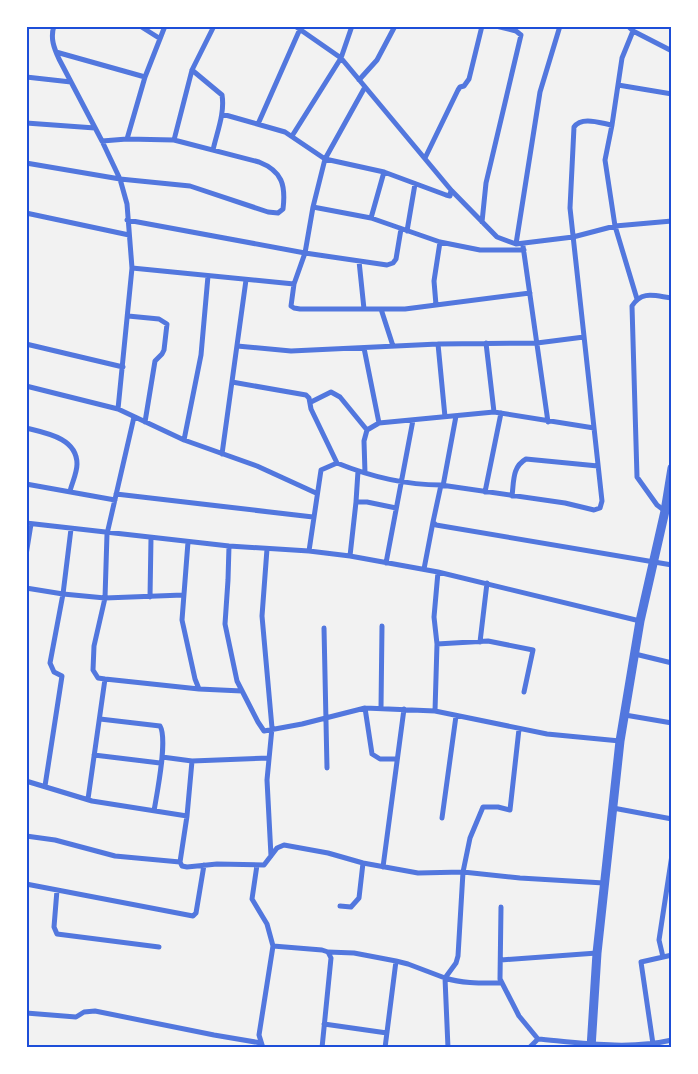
<svg xmlns="http://www.w3.org/2000/svg" width="698" height="1074" viewBox="0 0 698 1074" font-family="'Golos Text',sans-serif">
<rect width="100%" height="100%" fill="#f2f2f2"/>
<g fill="none" stroke-linecap="round" stroke-linejoin="round">
<path stroke="#5277de" stroke-width="5" d="M 54,26 C 50,38 54,48 59,59 L 102,141 L 120,179 L 127,204 L 132,268 L 118,409
M 140,26 L 159,38
M 295,26 L 341,58 L 451,190 L 497,237 L 516,244 L 573,237 L 615,226 L 637,299
M 628,26 L 633,31 L 672,51
M 56,52 L 145,77
M 192,70 L 222,95 C 225,113 217,132 213,150
M 26,77 L 71,82
M 359,80 L 377,60 L 395,26
M 618,85 L 672,94
M 365,87 L 325,159 L 313,207 L 305,253 L 294,284 L 291,306 L 294,308 L 300,309 L 405,309 L 530,293
M 222,114 L 285,132 L 325,159 L 384,172 L 446,195 L 450,196 L 451,190
M 26,123 L 95,128
M 258,124 L 300,29
M 612,125 L 605,160 L 615,226 L 672,221
M 292,136 L 341,58 L 352,26
M 127,139 L 145,77 L 165,26
M 174,140 L 192,70 L 214,26
M 425,158 L 458,90 L 460,87 L 464,86 L 469,79 L 482,26
M 26,163 L 120,179 L 190,186 L 268,212 L 278,213 L 283,209 C 286,185 282,171 259,162 L 174,140 L 127,139 L 102,141
M 313,207 L 371,218 L 440,242 L 480,250 L 524,250
M 26,213 L 129,235
M 371,218 L 384,172
M 127,220 L 305,253 L 387,265 L 393,263 L 396,259 L 401,229
M 482,222 L 486,183 L 521,35 L 516,31 L 496,26
M 407,231 L 415,184
M 516,244 L 540,92 L 560,26
M 523,246 L 548,422
M 359,261 L 364,309
M 132,268 L 294,284
M 436,305 L 434,281 L 440,242
M 381,309 L 393,346
M 128,316 L 159,319 L 167,324 L 164,350 L 162,354 L 155,361 L 145,422
M 486,343 L 494,412
M 26,344 L 123,367
M 438,344 L 445,417
M 237,346 L 291,351 L 438,344 L 537,343 L 584,337
M 364,348 L 379,423
M 232,382 L 306,395 L 309,398 L 311,409 L 337,463 C 369,476 406,485 441,485 L 565,503 L 594,510 L 600,508 L 602,501 L 570,208 L 574,127 C 582,116 600,123 612,125 L 622,58 L 633,31
M 26,386 L 118,409 L 184,440 L 257,466 L 316,493
M 311,402 L 331,392 L 340,397 L 367,430
M 134,417 L 107,534 L 105,598 L 94,646 L 93,670 L 98,678 L 105,679 L 199,689
M 26,428 C 46,433 77,438 77,464 C 77,473 72,483 70,491
M 184,440 L 201,355 L 208,276
M 222,454 L 246,280
M 358,471 L 356,502 L 367,502 L 396,508
M 365,473 L 364,441 L 367,430 L 379,423 L 494,412 L 594,428
M 26,484 L 115,500
M 441,485 L 433,522 L 436,525 L 672,565
M 443,486 L 456,416
M 485,492 L 501,413
M 116,494 L 313,517
M 512,496 C 514,481 512,467 526,459 L 598,466
M 665,511 L 657,505 L 637,477 L 632,306 C 642,290 655,296 672,298
M 26,523 L 229,546 L 309,551 L 350,556 L 438,572 L 640,621
M 188,542 L 182,620 L 195,679 L 199,689 L 242,691
M 229,546 L 228,580 L 225,624 L 237,681 L 258,722 L 264,731 L 302,724 L 365,708 L 435,711 L 547,734 L 620,741
M 267,549 L 262,616 L 272,728 L 267,780 L 271,856
M 309,551 L 321,470 L 337,463
M 26,555 L 31,524
M 350,556 L 356,502
M 386,563 L 413,420
M 424,569 L 433,522
M 26,588 L 63,594 L 105,598 L 183,595
M 150,597 L 151,538
M 324,628 L 327,768
M 480,642 L 487,583
M 437,644 L 488,641 L 533,650 L 524,692
M 635,654 L 672,663
M 365,708 L 372,754 L 380,759 L 397,759
M 381,708 L 382,626
M 435,711 L 437,644 L 434,617 L 438,572
M 625,715 L 672,723
M 100,719 L 160,726 C 168,739 157,793 154,811
M 94,755 L 160,763
M 162,757 L 192,761 L 269,758
M 192,761 L 187,816 L 180,862 L 182,866 L 187,867 L 217,864 L 264,865 L 277,848 L 284,845 L 328,853 L 363,863 L 418,873 L 463,872 L 520,878 L 604,883
M 26,781 L 92,801 L 187,816
M 45,786 L 62,676 L 54,672 L 50,663 L 63,594 L 71,529
M 88,799 L 105,679
M 613,808 L 672,819
M 442,818 L 456,716
M 26,836 L 55,840 L 115,856 L 180,862
M 257,865 L 252,899 L 267,924 L 273,946 L 259,1035 L 263,1048
M 383,867 L 404,709
M 26,884 L 193,916 L 196,913 L 204,865
M 57,890 L 54,927 L 57,934 L 159,947
M 340,906 L 351,907 L 359,898 L 363,863
M 501,907 L 500,979 L 519,1016 L 538,1039 C 582,1043 629,1050 672,1040
M 273,946 L 322,950 L 328,952 L 331,958 L 322,1048
M 328,952 L 354,953 L 396,961
M 663,957 L 659,940 L 672,855
M 501,960 L 597,953
M 26,1013 L 76,1017 L 84,1012 L 95,1011 L 214,1035 L 261,1043
M 324,1024 L 387,1033
M 653,1044 L 641,962 L 672,955
M 385,1048 L 396,961 L 408,964 L 445,978 L 456,963 L 458,956 L 463,872 L 470,838 L 483,807 L 498,807 L 510,810 L 519,729
M 448,1048 L 445,978 C 464,984 483,983 502,983
M 529,1048 L 538,1039"/>
<path stroke="#5277de" stroke-width="9" d="M 591,1048 L 597,953 L 620,741 L 640,621 L 665,511 L 672,468"/>
</g>
<rect width="698" height="1074" fill="none" stroke="#ffffff" stroke-width="55"/>
<rect x="28" y="28" width="642" height="1018" fill="none" stroke="#1d4ed8" stroke-width="2"/>
</svg>
